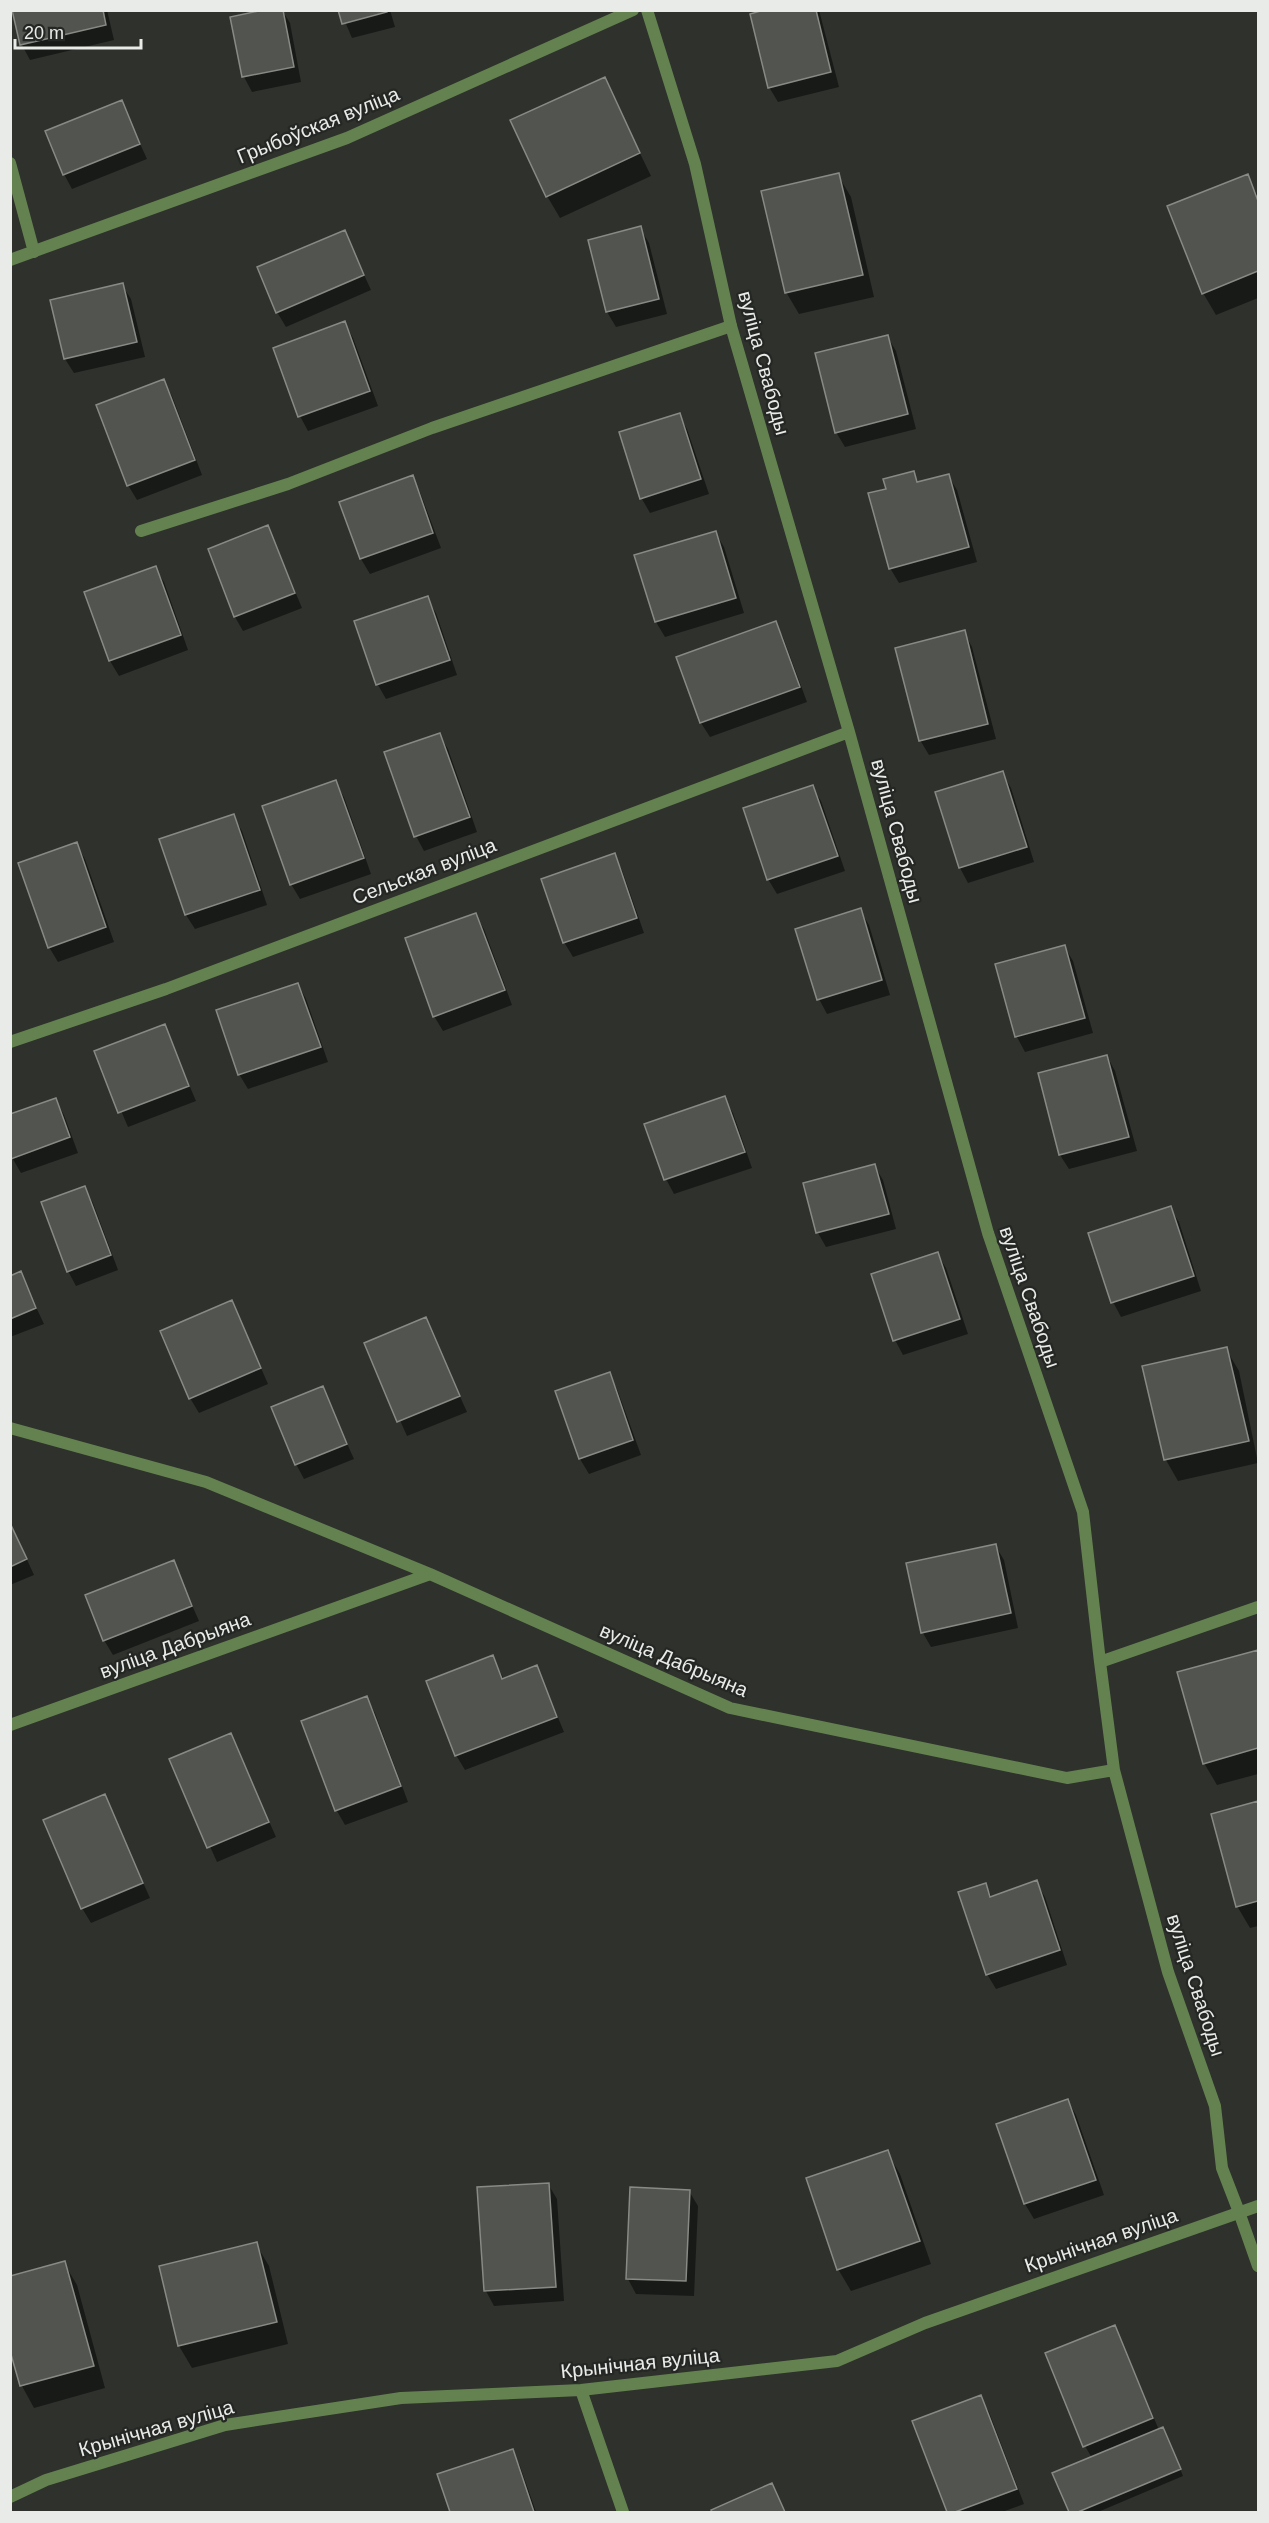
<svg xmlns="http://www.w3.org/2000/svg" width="1269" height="2523" viewBox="0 0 1269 2523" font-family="Arial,sans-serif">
<rect width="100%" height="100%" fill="#2e312c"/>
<path fill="#0007" d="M 14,10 L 107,10 L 114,40 L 30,60 L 22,45 Z
M 282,10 L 290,23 L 301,82 L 252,92 L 244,77 L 232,18 Z
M 340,10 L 390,10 L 395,27 L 352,38 Z
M 770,10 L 819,10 L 839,87 L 778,102 L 769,87 Z
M 604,79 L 651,176 L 560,218 L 547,196 Z
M 121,102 L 147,159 L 72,189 L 64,174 Z
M 838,175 L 851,197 L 874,297 L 799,314 L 786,292 Z
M 1247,176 L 1258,196 L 1258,298 L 1216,315 L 1203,293 Z
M 640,228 L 649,243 L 667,314 L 616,327 L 607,312 L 589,241 Z
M 344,231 L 371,290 L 286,327 L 277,312 Z
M 122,285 L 131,299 L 145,357 L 74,373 L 65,359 Z
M 345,323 L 353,338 L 378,406 L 308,431 L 300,416 Z
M 887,336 L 896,351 L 916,429 L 845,447 L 836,432 Z
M 164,381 L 172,396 L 202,475 L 137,500 L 128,485 Z
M 679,415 L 687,429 L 709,494 L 650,513 L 642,499 L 620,433 Z
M 913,472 L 919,483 L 948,475 L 957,490 L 977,562 L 899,583 L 890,568 L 887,490 Z
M 412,477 L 420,492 L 441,548 L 370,574 L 361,559 L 341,503 Z
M 268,527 L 302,608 L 243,631 L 235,617 Z
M 715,532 L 724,547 L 744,613 L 665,637 L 656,622 L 636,556 Z
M 155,568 L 164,582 L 188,650 L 119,676 L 110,661 L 86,593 Z
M 427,598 L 436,613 L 457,675 L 386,699 L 378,685 L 356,622 Z
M 775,623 L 783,637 L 807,702 L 710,737 L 701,723 Z
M 964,632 L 972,647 L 996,739 L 929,755 L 920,740 Z
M 439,734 L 448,749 L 477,832 L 424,851 L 416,836 Z
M 1002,773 L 1011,788 L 1034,862 L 968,883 L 960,868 L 937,793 Z
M 335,782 L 344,797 L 371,874 L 300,899 L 291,884 Z
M 812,787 L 821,801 L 845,871 L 777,894 L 768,879 Z
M 233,816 L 242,831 L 267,905 L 195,929 L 186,915 Z
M 76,844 L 85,859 L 114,942 L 58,962 L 49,947 Z
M 614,855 L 622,870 L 644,933 L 573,957 L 564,942 Z
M 860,910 L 869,925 L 890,995 L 827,1014 L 819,999 Z
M 475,914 L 484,929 L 512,1005 L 443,1031 L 434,1016 Z
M 1064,946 L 1073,961 L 1093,1033 L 1025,1052 L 1017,1037 L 997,965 Z
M 298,984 L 306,999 L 328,1062 L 248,1089 L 239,1074 Z
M 164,1026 L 196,1101 L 128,1127 L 96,1052 Z
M 1107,1056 L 1115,1071 L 1137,1151 L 1069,1169 L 1060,1155 Z
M 724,1098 L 733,1113 L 752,1168 L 674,1194 L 666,1179 Z
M 56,1100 L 64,1115 L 78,1153 L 21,1173 L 10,1154 L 10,1116 Z
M 874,1165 L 883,1180 L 896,1229 L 826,1247 L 818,1233 Z
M 85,1188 L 93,1203 L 118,1270 L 76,1286 L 68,1271 Z
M 1170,1208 L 1179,1222 L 1201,1291 L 1121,1317 L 1113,1302 Z
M 937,1253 L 946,1268 L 968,1334 L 903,1355 L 895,1340 Z
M 20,1273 L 44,1324 L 10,1337 L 10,1277 Z
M 232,1302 L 268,1384 L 199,1413 L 190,1398 Z
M 425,1319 L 467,1412 L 407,1436 L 366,1344 Z
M 1226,1349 L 1239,1371 L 1258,1463 L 1178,1481 L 1166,1460 Z
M 609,1374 L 617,1389 L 641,1455 L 589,1474 L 580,1459 L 557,1392 Z
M 322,1388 L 354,1459 L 304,1479 L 296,1464 Z
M 10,1522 L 34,1575 L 10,1585 Z
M 995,1545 L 1004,1560 L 1018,1628 L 931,1647 L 923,1633 Z
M 173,1562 L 199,1621 L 113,1655 L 104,1640 Z
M 1258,1651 L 1258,1774 L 1217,1785 L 1204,1763 L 1179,1673 Z
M 492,1657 L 504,1679 L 537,1667 L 564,1732 L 465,1770 L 456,1755 Z
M 367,1698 L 375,1713 L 408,1802 L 345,1825 L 337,1811 L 303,1722 Z
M 231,1735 L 276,1837 L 217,1862 L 171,1760 Z
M 104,1796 L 150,1898 L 91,1923 L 82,1908 Z
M 1258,1803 L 1258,1926 L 1250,1928 L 1237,1906 L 1213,1815 Z
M 1036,1882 L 1045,1897 L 1067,1965 L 996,1989 L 987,1974 L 985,1884 L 992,1897 Z
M 1068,2101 L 1076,2115 L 1104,2195 L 1034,2219 L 1025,2204 L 998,2125 Z
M 887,2152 L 900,2174 L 931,2264 L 851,2291 L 838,2269 Z
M 548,2184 L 557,2199 L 564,2301 L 494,2306 L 486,2291 Z
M 689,2191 L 698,2206 L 694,2296 L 636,2294 L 628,2279 Z
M 256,2244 L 269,2266 L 288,2344 L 192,2368 L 179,2346 L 161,2267 Z
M 64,2263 L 77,2285 L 105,2388 L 34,2408 L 22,2386 L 10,2345 Z
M 1115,2327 L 1159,2430 L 1166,2435 L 1183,2476 L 1098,2512 L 1071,2512 L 1054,2474 L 1092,2458 L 1085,2446 Z
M 980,2397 L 989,2412 L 1024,2504 L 1002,2512 L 948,2512 L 914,2422 Z
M 512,2451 L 520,2466 L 536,2512 L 452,2512 L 439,2475 Z
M 771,2485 L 786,2512 L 714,2512 L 713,2510 Z"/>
<path fill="#51544f" stroke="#878a85" stroke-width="1.5" d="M 12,10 L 103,10 L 106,25 L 20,45 Z
M 263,10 L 283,10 L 294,67 L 242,77 L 230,17 Z
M 338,10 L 387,10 L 387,12 L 342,24 Z
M 764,10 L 816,10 L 831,72 L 768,88 L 750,14 Z
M 605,77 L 640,153 L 546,197 L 510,120 Z
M 122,100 L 140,144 L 63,175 L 45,131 Z
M 839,173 L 863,275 L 785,293 L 761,191 Z
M 1248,174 L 1258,201 L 1258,271 L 1202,294 L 1167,206 Z
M 641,226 L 659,299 L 606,312 L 588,240 Z
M 345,230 L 364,275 L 276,313 L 257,267 Z
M 123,283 L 137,342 L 64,359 L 50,300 Z
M 345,321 L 370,391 L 298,417 L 273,348 Z
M 888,335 L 908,414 L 835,433 L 815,353 Z
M 164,379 L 195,460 L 127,486 L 96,405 Z
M 680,413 L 701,479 L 640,499 L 619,432 Z
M 914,471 L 917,482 L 949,474 L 969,547 L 889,569 L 868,493 L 886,489 L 883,479 Z
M 413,475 L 433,533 L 360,559 L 339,502 Z
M 268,525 L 295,593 L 234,617 L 208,549 Z
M 716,531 L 736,598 L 655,622 L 634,555 Z
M 156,566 L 181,635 L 109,661 L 84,592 Z
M 428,596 L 450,660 L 376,685 L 354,621 Z
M 776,621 L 800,687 L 700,723 L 676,657 Z
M 965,630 L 988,724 L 919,741 L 895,648 Z
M 440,733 L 470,817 L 414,837 L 384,752 Z
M 1003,771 L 1027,847 L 959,868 L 935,792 Z
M 336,780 L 364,858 L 290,885 L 262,806 Z
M 813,785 L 838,856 L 767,880 L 743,808 Z
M 234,814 L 260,890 L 185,915 L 159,839 Z
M 77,842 L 106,927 L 48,948 L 18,863 Z
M 615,853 L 637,918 L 563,943 L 541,879 Z
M 861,908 L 882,980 L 817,1000 L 795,929 Z
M 476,913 L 505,990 L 433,1017 L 405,938 Z
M 1065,945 L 1085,1018 L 1015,1037 L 995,964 Z
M 298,983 L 321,1047 L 238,1075 L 216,1010 Z
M 165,1024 L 189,1086 L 118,1113 L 94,1051 Z
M 1107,1055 L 1129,1137 L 1059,1155 L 1038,1073 Z
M 725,1096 L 745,1152 L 664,1180 L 644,1124 Z
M 56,1098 L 70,1137 L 11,1159 L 10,1114 Z
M 875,1164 L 889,1214 L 816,1233 L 803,1183 Z
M 85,1186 L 111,1255 L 67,1272 L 41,1202 Z
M 1171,1206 L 1194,1276 L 1111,1303 L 1088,1233 Z
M 938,1252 L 960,1319 L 893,1341 L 871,1274 Z
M 21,1271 L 36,1308 L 10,1319 L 10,1276 Z
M 232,1300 L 261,1368 L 189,1399 L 160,1331 Z
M 426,1317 L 460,1396 L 397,1422 L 364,1343 Z
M 1227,1347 L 1249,1441 L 1164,1460 L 1142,1366 Z
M 610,1372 L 633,1440 L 579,1459 L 555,1391 Z
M 323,1386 L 347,1444 L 295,1465 L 271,1407 Z
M 10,1523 L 27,1559 L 10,1567 Z
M 996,1544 L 1011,1613 L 921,1633 L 906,1563 Z
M 174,1560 L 192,1606 L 103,1641 L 85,1595 Z
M 1258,1650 L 1258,1748 L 1203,1764 L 1177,1672 Z
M 493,1655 L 502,1679 L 537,1665 L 557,1717 L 455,1756 L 426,1681 Z
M 367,1696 L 401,1786 L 335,1811 L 301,1721 Z
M 231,1733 L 269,1822 L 207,1848 L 169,1759 Z
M 105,1794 L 143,1883 L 81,1909 L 43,1820 Z
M 1258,1801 L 1258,1901 L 1236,1907 L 1211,1814 Z
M 1037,1880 L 1060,1950 L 986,1975 L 958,1892 L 986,1883 L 990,1897 Z
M 1068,2099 L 1096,2180 L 1024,2204 L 996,2124 Z
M 888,2150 L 920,2241 L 837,2270 L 806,2178 Z
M 549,2183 L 556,2287 L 484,2291 L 477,2187 Z
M 630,2187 L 690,2190 L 686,2281 L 626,2279 Z
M 257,2242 L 277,2322 L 178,2346 L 159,2266 Z
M 65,2261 L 94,2366 L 20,2386 L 10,2351 L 10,2276 Z
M 1115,2325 L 1153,2418 L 1083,2447 L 1045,2353 Z
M 981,2395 L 1017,2489 L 955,2512 L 947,2512 L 912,2421 Z
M 1163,2427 L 1181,2469 L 1078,2512 L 1069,2512 L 1052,2473 Z
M 513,2449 L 534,2512 L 450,2512 L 437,2474 Z
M 772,2483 L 785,2512 L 712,2512 L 711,2510 Z"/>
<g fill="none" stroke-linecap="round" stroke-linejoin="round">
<path stroke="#64824f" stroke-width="12" d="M 141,531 L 288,484 L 432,428 L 731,326
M 1239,2212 L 1258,2266"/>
<path stroke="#64824f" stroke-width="12" d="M 647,10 L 695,164 L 731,326 L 849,732 L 988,1233 L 1083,1512 L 1100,1662
M 10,163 L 34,252
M 10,260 L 347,138 L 633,10
M 10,1042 L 166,989 L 849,732
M 10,1428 L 206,1482 L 430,1574
M 10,1725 L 430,1574 L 730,1708 L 1067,1778 L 1114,1770 L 1100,1662 L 1258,1607
M 1114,1770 L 1168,1972 L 1215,2106 L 1222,2168 L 1239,2212
M 581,2390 L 623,2512
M 10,2497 L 46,2480 L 225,2425 L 401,2398 L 581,2390 L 837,2361 L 925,2323 L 1258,2206"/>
</g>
<g text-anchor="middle" stroke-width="4.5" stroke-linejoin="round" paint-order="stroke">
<g font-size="20" fill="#e9ebe8" stroke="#242723">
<text transform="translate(318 125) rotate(-22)" y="7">Грыбоўская вуліца</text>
<text transform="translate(764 363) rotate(75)" y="7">вуліца Свабоды</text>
<text transform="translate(897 831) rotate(75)" y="7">вуліца Свабоды</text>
<text transform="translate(424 871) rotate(-21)" y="7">Сельская вуліца</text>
<text transform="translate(1030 1297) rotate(71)" y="7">вуліца Свабоды</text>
<text transform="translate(175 1645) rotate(-20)" y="7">вуліца Дабрыяна</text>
<text transform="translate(674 1660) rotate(23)" y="7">вуліца Дабрыяна</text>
<text transform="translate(1196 1985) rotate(72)" y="7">вуліца Свабоды</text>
<text transform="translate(1101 2240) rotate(-19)" y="7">Крынічная вуліца</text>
<text transform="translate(640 2363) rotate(-6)" y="7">Крынічная вуліца</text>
<text transform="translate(156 2428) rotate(-16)" y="7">Крынічная вуліца</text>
</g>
</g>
<rect width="1269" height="2523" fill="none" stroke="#e9ebe8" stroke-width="24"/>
<path d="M15 39v9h126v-9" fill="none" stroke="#e9ebe8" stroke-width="3"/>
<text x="24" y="39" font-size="18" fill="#e9ebe8" stroke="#242723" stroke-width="4.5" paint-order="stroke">20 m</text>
</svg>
